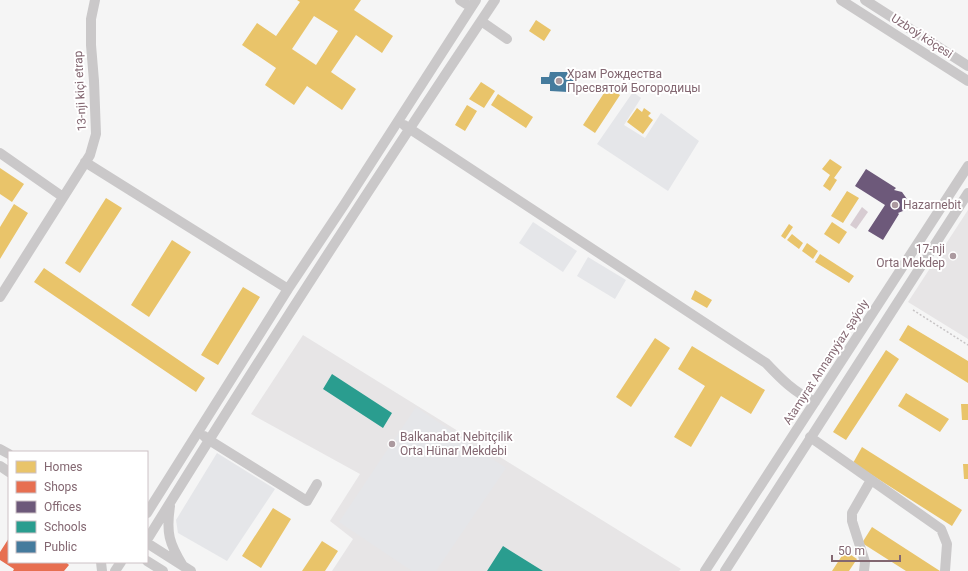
<svg xmlns="http://www.w3.org/2000/svg" width="968" height="571" viewBox="0 0 968 571" font-family="Roboto,sans-serif">
<rect width="100%" height="100%" fill="#f5f5f5"/>
<path fill="#e7e5e6" d="M 968,210 L 968,339 L 908,302 Z
M 303,335 L 681,569 L 679,571 L 332,571 L 353,539 L 330,521 L 360,474 L 251,414 Z"/>
<path fill="#e5e6e9" d="M 633,92 L 641,98 L 624,125 L 645,138 L 661,113 L 699,141 L 668,191 L 597,144 Z
M 533,222 L 577,251 L 563,272 L 519,243 Z
M 588,257 L 626,280 L 615,299 L 577,276 Z
M 416,407 L 506,468 L 436,571 L 412,571 L 339,522 Z
M 217,453 L 275,489 L 227,561 L 178,533 L 176,520 Z"/>
<path fill="#d7ccd2" d="M 862,207 L 868,212 L 856,229 L 850,225 Z"/>
<path fill="#e9c46a" fill-rule="evenodd" d="M 297,0 L 361,0 L 354,10 L 393,36 L 382,53 L 356,35 L 331,72 L 356,89 L 342,110 L 307,86 L 294,105 L 265,85 L 276,68 L 242,45 L 257,23 L 276,36 L 300,2 ZM 314,16 L 338,31 L 316,65 L 292,49 Z
M 536,20 L 551,30 L 544,41 L 529,31 Z
M 481,82 L 495,91 L 484,108 L 469,99 Z
M 608,87 L 620,95 L 595,133 L 583,125 Z
M 498,94 L 533,117 L 526,128 L 491,105 Z
M 467,105 L 477,111 L 465,131 L 455,125 Z
M 637,108 L 642,112 L 644,108 L 651,113 L 648,116 L 653,120 L 643,134 L 627,122 Z
M 830,159 L 842,167 L 834,178 L 837,180 L 830,191 L 823,186 L 830,175 L 822,169 Z
M 0,168 L 24,184 L 12,202 L 0,194 Z
M 847,191 L 859,198 L 843,223 L 831,216 Z
M 106,198 L 122,208 L 80,273 L 65,263 Z
M 14,204 L 28,213 L 0,259 L 0,227 Z
M 832,222 L 847,232 L 839,244 L 824,234 Z
M 789,224 L 793,227 L 785,239 L 781,236 Z
M 792,234 L 803,243 L 799,249 L 787,240 Z
M 172,240 L 191,252 L 149,317 L 131,305 Z
M 807,243 L 818,251 L 813,259 L 802,251 Z
M 820,254 L 854,276 L 849,283 L 815,262 Z
M 44,268 L 205,378 L 196,392 L 34,282 Z
M 243,287 L 260,297 L 218,365 L 201,355 Z
M 695,290 L 712,300 L 707,308 L 691,299 Z
M 908,325 L 968,361 L 968,383 L 899,340 Z
M 655,338 L 670,348 L 631,407 L 616,397 Z
M 692,346 L 765,390 L 751,414 L 721,396 L 691,447 L 674,437 L 705,386 L 678,369 Z
M 886,350 L 899,359 L 846,440 L 833,432 Z
M 906,393 L 949,419 L 940,432 L 898,406 Z
M 961,404 L 968,404 L 968,420 L 962,420 Z
M 862,447 L 962,510 L 952,526 L 853,463 Z
M 963,464 L 968,464 L 968,479 L 964,479 Z
M 273,508 L 291,519 L 261,568 L 242,556 Z
M 872,527 L 940,571 L 906,571 L 862,543 Z
M 322,541 L 338,551 L 325,571 L 302,571 Z
M 845,551 L 857,559 L 849,571 L 832,571 Z"/>
<path fill="#e76f51" d="M 9,538 L 9,562 L 66,562 L 69,565 L 64,571 L 13,571 L 14,569 L 0,560 L 0,552 Z"/>
<path fill="#6d597a" d="M 866,169 L 896,188 L 894,190 L 902,192 L 907,199 L 906,208 L 903,211 L 898,213 L 899,214 L 883,240 L 868,231 L 885,205 L 855,186 Z"/>
<path fill="#2a9d8f" d="M 332,374 L 392,413 L 383,428 L 323,389 Z
M 503,546 L 543,571 L 487,571 Z"/>
<path fill="#457b9d" d="M 550,72 L 569,72 L 569,78 L 576,78 L 576,85 L 569,85 L 568,92 L 550,91 L 550,84 L 541,84 L 541,77 L 549,77 Z"/>
<g fill="none" stroke-linecap="round" stroke-linejoin="round">
<path stroke="#c8c5c6" stroke-width="1.5" stroke-dasharray="2 2" stroke-linecap="butt" d="M 913,310 L 968,345"/>
<path stroke="#cac8c9" stroke-width="10" d="M 460,0 L 471,7
M 841,0 L 968,81
M 865,0 L 968,66
M 481,21 L 507,39
M 404,125 L 766,363 C 782,380 794,392 815,402
M 0,153 L 63,197
M 85,162 L 288,289
M 0,297 L 90,155 L 96,134 L 94,81 L 91,45 L 91,19 L 95,0
M 204,436 L 209,440 L 307,501 L 317,484
M 810,437 L 941,529 L 947,544 L 945,571
M 0,449 L 9,454
M 0,466 L 9,472
M 170,506 C 166,533 169,543 183,566
M 147,513 L 288,289 L 344,205 L 476,0
M 147,540 C 259,358 376,178 495,0
M 147,543 L 191,571
M 147,561 L 163,571
M 101,562 L 102,571
M 115,571 L 121,562
M 705,571 L 968,166
M 725,571 L 968,193
M 864,571 L 865,562 L 852,521 L 852,513 L 871,480"/>
</g>
<g fill="#ab999f" stroke="#fff" stroke-width="1.5">
<circle cx="559" cy="81" r="4"/>
<circle cx="895" cy="205" r="4"/>
<circle cx="953" cy="256" r="4"/>
<circle cx="392" cy="444" r="4"/>
</g>
<g text-anchor="middle" stroke-width="4" stroke-linejoin="round" paint-order="stroke">
<g font-size="12" fill="#836771" stroke="#fff">
<text transform="translate(922 36) rotate(33)" y="4">Uzboý köçesi</text>
<text transform="translate(80 91) rotate(-93)" y="4">13-nji kiçi etrap</text>
<text transform="translate(826 362) rotate(-57)" y="4">Atamyrat Annanyýaz şaýoly</text>
</g>
<g font-size="12" fill="#836771" stroke="#fff" text-anchor="start">
<text x="567" y="78">Храм Рождества<tspan x="567" dy="14">Пресвятой Богородицы</tspan></text>
<text x="903" y="209">Hazarnebit</text>
<text x="945" y="253" text-anchor="end">17-nji<tspan x="945" dy="14">Orta Mekdep</tspan></text>
<text x="400" y="441">Balkanabat Nebitçilik<tspan x="400" dy="14">Orta Hünar Mekdebi</tspan></text>
</g>
</g>
<rect x="8" y="451" width="140" height="112" fill="#ffffff" stroke="#cdc2c6"/>
<rect x="16" y="461" width="20" height="12" fill="#e9c46a" stroke="#cdc2c6"/>
<text x="44" y="471" font-size="12" fill="#836771">Homes</text>
<rect x="16" y="481" width="20" height="12" fill="#e76f51" stroke="#cdc2c6"/>
<text x="44" y="491" font-size="12" fill="#836771">Shops</text>
<rect x="16" y="501" width="20" height="12" fill="#6d597a" stroke="#cdc2c6"/>
<text x="44" y="511" font-size="12" fill="#836771">Offices</text>
<rect x="16" y="521" width="20" height="12" fill="#2a9d8f" stroke="#cdc2c6"/>
<text x="44" y="531" font-size="12" fill="#836771">Schools</text>
<rect x="16" y="541" width="20" height="12" fill="#457b9d" stroke="#cdc2c6"/>
<text x="44" y="551" font-size="12" fill="#836771">Public</text>
<path d="M832 555v6h68v-6" fill="none" stroke="#836771" stroke-width="2"/>
<text x="838" y="555" font-size="12" fill="#836771" stroke="#ffffff" stroke-width="3" paint-order="stroke">50 m</text>
</svg>
